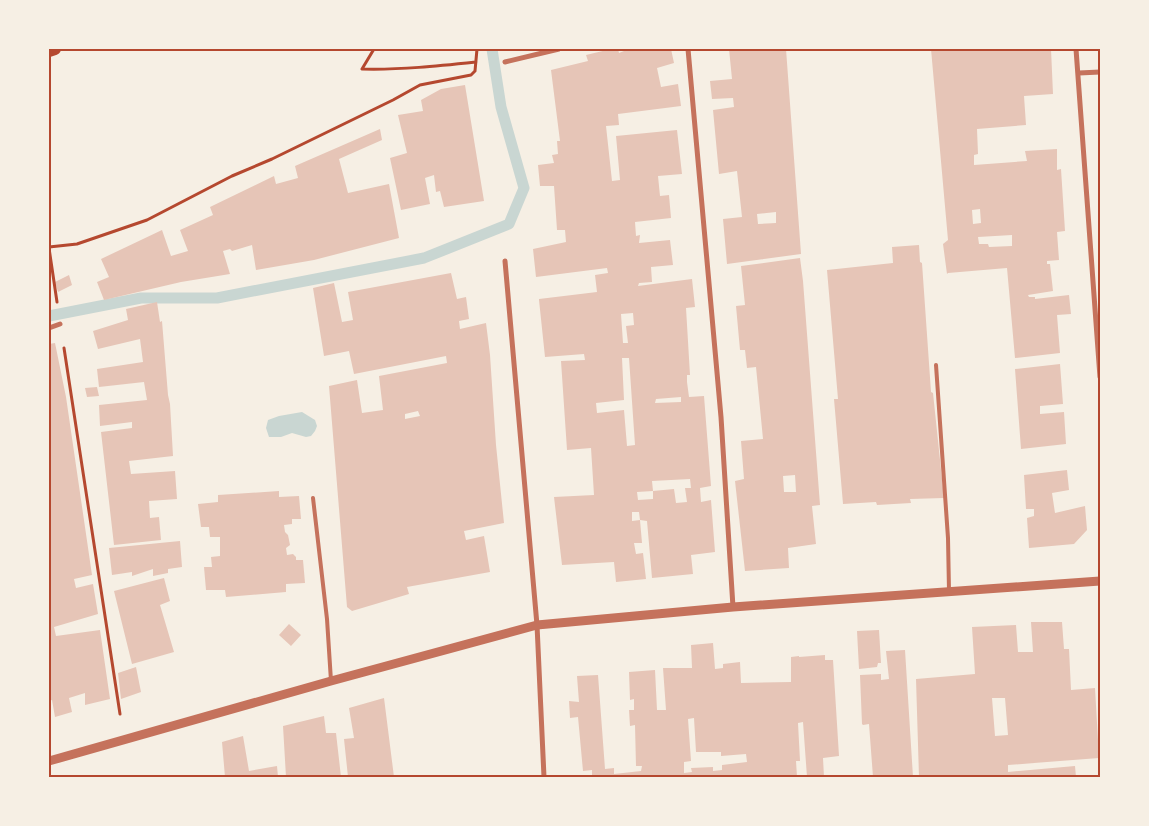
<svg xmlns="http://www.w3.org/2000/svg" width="1149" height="826" viewBox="0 0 1149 826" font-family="'Zilla Slab',serif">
<rect width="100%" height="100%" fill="#f6efe4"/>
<path fill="#c9d6d2" d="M 302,412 L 315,420 L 317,426 L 315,431 L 311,436 L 306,437 L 292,433 L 281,437 L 269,437 L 266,428 L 268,420 L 279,416 Z"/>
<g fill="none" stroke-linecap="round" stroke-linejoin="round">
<path stroke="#c9d6d2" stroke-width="11" d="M 49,316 L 141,298 L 217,298 L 424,258 L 509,224 L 524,188 L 501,107 L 492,49"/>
</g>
<path fill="#e6c5b7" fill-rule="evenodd" d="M 611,49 L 618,49 L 619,53 L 629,49 L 671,49 L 674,63 L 657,68 L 661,87 L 678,84 L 681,106 L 618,114 L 619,125 L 606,126 L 612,181 L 620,180 L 616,136 L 677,130 L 682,174 L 658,176 L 660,196 L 669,195 L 671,218 L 635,222 L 636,236 L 640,235 L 639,243 L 670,240 L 673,265 L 651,267 L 652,282 L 639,283 L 638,286 L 692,279 L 695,307 L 686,308 L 690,375 L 687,375 L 687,382 L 689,397 L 704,396 L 711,486 L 700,488 L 701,502 L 711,500 L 715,552 L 691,555 L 693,574 L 652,578 L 647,521 L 640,520 L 639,512 L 632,512 L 632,521 L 640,520 L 642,543 L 634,543 L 636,554 L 643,553 L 646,579 L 616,582 L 614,562 L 562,565 L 554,497 L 594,495 L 591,448 L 567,450 L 561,361 L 585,360 L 584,354 L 545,357 L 539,300 L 539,299 L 597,292 L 595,275 L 608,273 L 607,268 L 536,277 L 533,249 L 566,242 L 565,230 L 557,230 L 554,186 L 540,186 L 538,165 L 554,163 L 552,155 L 558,154 L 557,141 L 560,141 L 551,70 L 588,61 L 586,55 ZM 633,313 L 634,325 L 626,326 L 628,343 L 623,343 L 621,314 ZM 622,358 L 629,358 L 635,445 L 627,446 L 624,410 L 597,413 L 596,403 L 624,400 ZM 681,397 L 681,402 L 655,403 L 656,399 ZM 690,479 L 691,488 L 685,488 L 687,502 L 676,503 L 674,489 L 653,491 L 653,499 L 638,500 L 637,492 L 653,491 L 652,481 Z
M 729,49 L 786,49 L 801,254 L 727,264 L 723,219 L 742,217 L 737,171 L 719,174 L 713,110 L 734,107 L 733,98 L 712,99 L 710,81 L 732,79 ZM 776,212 L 776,223 L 758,224 L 757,214 Z
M 931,49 L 1051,49 L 1053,94 L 1024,96 L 1026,125 L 977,129 L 978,154 L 974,155 L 974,165 L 1027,161 L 1025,151 L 1057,149 L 1057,170 L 1061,169 L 1065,231 L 1057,232 L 1059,260 L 1047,261 L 1047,264 L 1050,264 L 1053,291 L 1028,295 L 1029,297 L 1035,297 L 1035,299 L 1069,295 L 1071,314 L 1057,315 L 1060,353 L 1015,358 L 1007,268 L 948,273 L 947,274 L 943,244 L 948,240 ZM 980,209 L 981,223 L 973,224 L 972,210 ZM 1012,235 L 1012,246 L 989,247 L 988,244 L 979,244 L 978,237 Z
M 465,85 L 484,201 L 444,207 L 440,191 L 436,192 L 434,175 L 425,178 L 430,204 L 401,210 L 390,158 L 407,153 L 398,115 L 423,111 L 421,100 L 441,89 Z
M 380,129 L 382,140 L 339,159 L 348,193 L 389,184 L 399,238 L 314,260 L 256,270 L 252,245 L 232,251 L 230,249 L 223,251 L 230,274 L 181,282 L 104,300 L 97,282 L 109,277 L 101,259 L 162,230 L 171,256 L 188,251 L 180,230 L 213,215 L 210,207 L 274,176 L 276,184 L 298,178 L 295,166 Z
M 919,245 L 920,262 L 922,263 L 931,392 L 933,393 L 944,498 L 910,499 L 911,503 L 877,505 L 876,502 L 843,504 L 834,399 L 838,399 L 827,270 L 893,263 L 892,247 Z
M 800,258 L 803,281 L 820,505 L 812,506 L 816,544 L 788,548 L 789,568 L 745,571 L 735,481 L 744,479 L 741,441 L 763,439 L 756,367 L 747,368 L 745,350 L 740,350 L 736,306 L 745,305 L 741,266 ZM 795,475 L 796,492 L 784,492 L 783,476 Z
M 451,273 L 457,299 L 466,297 L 469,319 L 459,321 L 460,329 L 486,323 L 490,355 L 496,445 L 504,523 L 464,531 L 466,540 L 484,536 L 490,572 L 407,587 L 409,594 L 352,611 L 347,607 L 329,386 L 357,380 L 362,413 L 383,410 L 379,376 L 447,363 L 446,356 L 354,374 L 349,351 L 324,356 L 313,288 L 334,283 L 342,322 L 353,320 L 348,292 ZM 418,411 L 420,416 L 405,419 L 405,414 Z
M 69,275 L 72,285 L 58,292 L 55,282 Z
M 157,302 L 160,322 L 162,321 L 168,395 L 170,404 L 173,456 L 129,461 L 131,474 L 175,471 L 177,499 L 149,501 L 150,518 L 159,517 L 161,540 L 114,545 L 101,432 L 132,428 L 132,422 L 100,426 L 99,405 L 147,400 L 144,382 L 99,387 L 97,369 L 143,362 L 140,339 L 98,349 L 93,331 L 128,320 L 126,309 Z
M 55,343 L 66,397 L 92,575 L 74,579 L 76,588 L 93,584 L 98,614 L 54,627 L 56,636 L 100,630 L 110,699 L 85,705 L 85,693 L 69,698 L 72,712 L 55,717 L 52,700 L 49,701 L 49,344 Z
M 1060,364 L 1063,404 L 1040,406 L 1040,414 L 1064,412 L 1066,444 L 1021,449 L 1015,369 Z
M 97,387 L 99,396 L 87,397 L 85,388 Z
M 1067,470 L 1069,490 L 1052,493 L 1055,513 L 1085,506 L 1087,530 L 1074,544 L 1029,548 L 1027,518 L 1034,516 L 1034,509 L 1026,509 L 1024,475 Z
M 279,491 L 279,497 L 299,496 L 301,519 L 292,519 L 292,524 L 284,525 L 285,532 L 288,535 L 290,545 L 286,548 L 287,555 L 293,554 L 296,557 L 296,560 L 303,560 L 305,583 L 286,584 L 286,592 L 226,597 L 225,590 L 206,590 L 204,567 L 212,567 L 211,557 L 220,556 L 220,537 L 210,537 L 209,527 L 201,527 L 198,504 L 218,502 L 218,495 Z
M 180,541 L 182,567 L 168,569 L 168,573 L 153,576 L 153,569 L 132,576 L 132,572 L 112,575 L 109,548 Z
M 164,578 L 170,601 L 160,605 L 174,652 L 132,664 L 114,591 Z
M 1031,622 L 1062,622 L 1064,649 L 1069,649 L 1071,690 L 1095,688 L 1099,758 L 1008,765 L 1008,772 L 1075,766 L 1076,777 L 919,777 L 916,679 L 975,674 L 972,627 L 1016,625 L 1018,652 L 1033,652 ZM 992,698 L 1005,698 L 1008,735 L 995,736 Z
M 289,624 L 301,635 L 291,646 L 279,635 Z
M 879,630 L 881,663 L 878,663 L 877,667 L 859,669 L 857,631 Z
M 713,643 L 715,669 L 723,668 L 723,664 L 740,662 L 741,683 L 791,682 L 791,657 L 799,656 L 799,657 L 825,655 L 825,660 L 833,660 L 839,756 L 823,758 L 824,777 L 807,777 L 803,722 L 798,723 L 800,761 L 796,761 L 797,777 L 592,777 L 592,770 L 583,771 L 578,717 L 570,718 L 569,701 L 579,702 L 577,676 L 598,675 L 605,769 L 614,768 L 614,774 L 641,771 L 642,766 L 636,766 L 635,725 L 630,726 L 629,710 L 634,710 L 634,699 L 630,700 L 629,672 L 655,670 L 657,710 L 666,710 L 663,668 L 692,668 L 691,645 ZM 694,718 L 696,752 L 721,752 L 721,756 L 746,754 L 747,762 L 722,765 L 722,770 L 713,771 L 713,767 L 691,768 L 692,772 L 684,773 L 684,762 L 691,761 L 688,719 Z
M 905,650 L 913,777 L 873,777 L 869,724 L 863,725 L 862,724 L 860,675 L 881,674 L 881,680 L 889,679 L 886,651 Z
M 136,667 L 141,692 L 121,699 L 118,673 Z
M 384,698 L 394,777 L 348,777 L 344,739 L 354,738 L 349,708 Z
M 324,716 L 326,733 L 336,733 L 341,777 L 286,777 L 283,726 Z
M 243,736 L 249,771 L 277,766 L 278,777 L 225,777 L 222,742 Z"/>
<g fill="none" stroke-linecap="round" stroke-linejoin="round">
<path stroke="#b5482f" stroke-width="3" d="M 374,49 L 362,69 C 400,70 438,66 476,62
M 49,247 L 77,244 L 147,220 L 232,176 L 272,159 L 393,100 L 420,85 L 471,75 L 475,71 L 477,49
M 49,248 L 57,302
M 64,348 L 120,714"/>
<path stroke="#c5725c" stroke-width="4" d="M 936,365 L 948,538 L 949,591
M 313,498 L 327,619 L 331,681"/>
<path stroke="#c5725c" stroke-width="5" d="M 688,49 L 721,417 L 733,607
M 1076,49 L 1100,377
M 505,62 L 559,49
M 1079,73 L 1100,72
M 505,261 L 537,625 L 544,777
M 49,328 L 60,324"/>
<path stroke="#c5725c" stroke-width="9" d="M 49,761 L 331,681 L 537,625 L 733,607 L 1100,581"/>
<path stroke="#b5482f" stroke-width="12" d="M 49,51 L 55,49"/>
</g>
<rect width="1149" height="826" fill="none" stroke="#f6efe4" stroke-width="100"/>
<rect x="50" y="50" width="1049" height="726" fill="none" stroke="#b5482f" stroke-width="2"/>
</svg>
